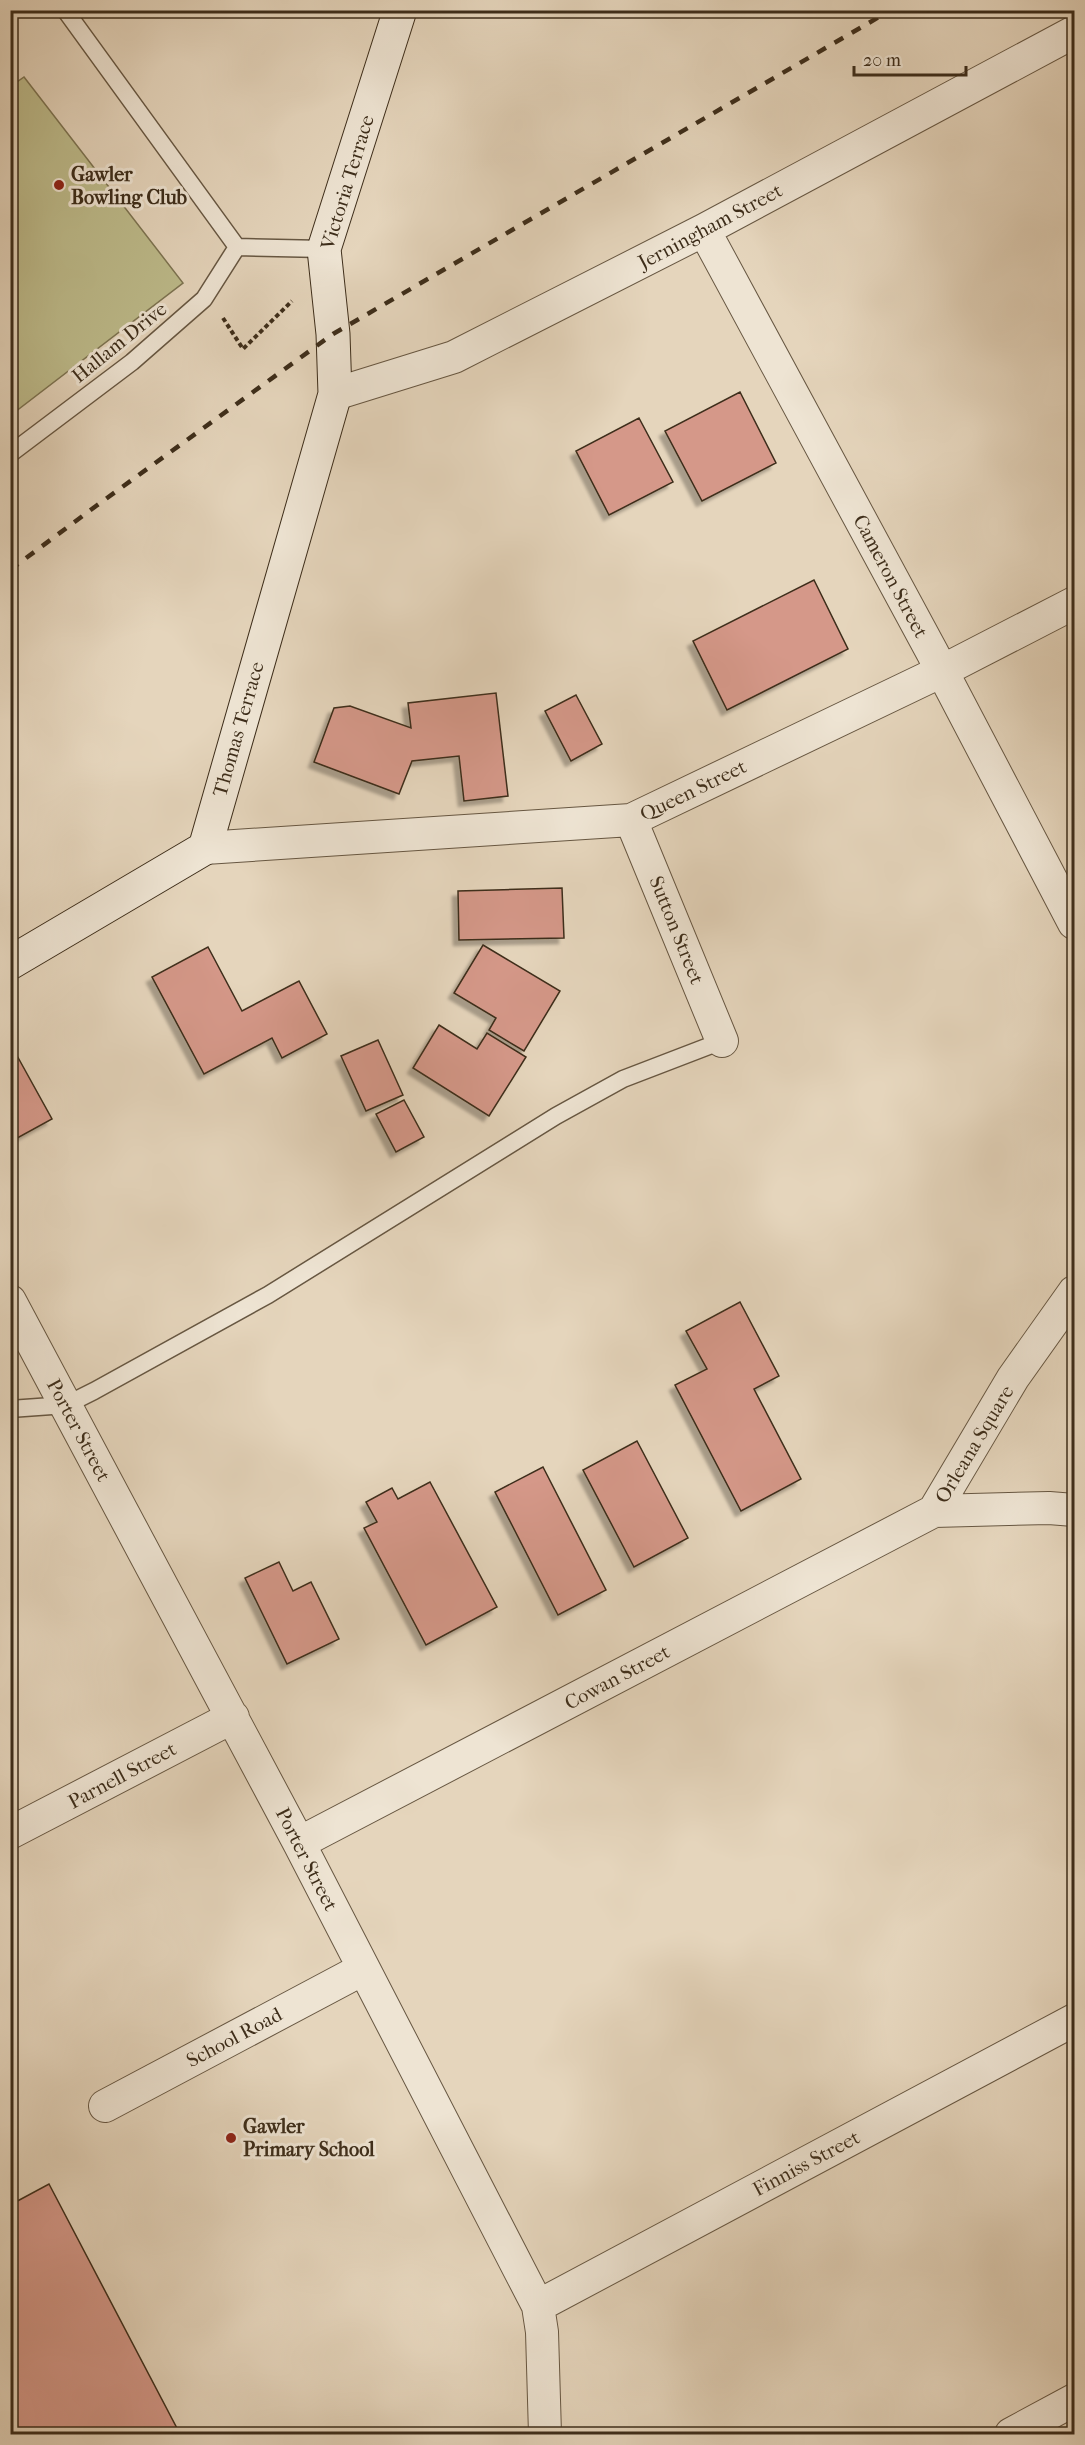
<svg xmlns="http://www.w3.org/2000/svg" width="1085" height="2445" viewBox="0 0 1085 2445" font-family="'IM FELL French Canon',serif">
<defs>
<filter id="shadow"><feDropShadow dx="-5.5" dy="5.5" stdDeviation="1.5" flood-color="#0004"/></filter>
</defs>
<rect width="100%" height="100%" fill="#e5d5bc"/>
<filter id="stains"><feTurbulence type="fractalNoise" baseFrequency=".00333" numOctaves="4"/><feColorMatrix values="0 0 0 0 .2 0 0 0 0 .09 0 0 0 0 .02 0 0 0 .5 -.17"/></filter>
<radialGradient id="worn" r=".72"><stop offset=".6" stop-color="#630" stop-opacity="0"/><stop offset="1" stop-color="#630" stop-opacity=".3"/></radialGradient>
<path fill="#bdbb8b" stroke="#7d7452" stroke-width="1.5" d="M 24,77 L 183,283 L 11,415 L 10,87 Z"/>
<path fill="#d59889" stroke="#3d2d1a" stroke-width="1.5" filter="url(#shadow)" d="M 740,392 L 776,463 L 702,501 L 665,431 Z
M 639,418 L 673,482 L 609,515 L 576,451 Z
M 814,580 L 848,649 L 727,710 L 693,641 Z
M 496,693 L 508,796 L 464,801 L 459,756 L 412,761 L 399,794 L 314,762 L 334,708 L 350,706 L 411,728 L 408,703 Z
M 576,695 L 602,744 L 571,761 L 545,711 Z
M 562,888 L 564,938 L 459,940 L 458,891 Z
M 483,945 L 560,991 L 524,1051 L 489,1030 L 496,1018 L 454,993 Z
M 208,947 L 242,1011 L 299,981 L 327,1034 L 282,1058 L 272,1038 L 204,1074 L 152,977 Z
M 439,1025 L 477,1049 L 487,1033 L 526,1057 L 489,1116 L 413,1068 Z
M 378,1040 L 403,1095 L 366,1111 L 341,1056 Z
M 10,1043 L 52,1119 L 10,1142 Z
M 404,1100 L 424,1137 L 396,1152 L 376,1114 Z
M 740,1302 L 779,1376 L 754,1389 L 801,1479 L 741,1511 L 675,1385 L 707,1369 L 686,1331 Z
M 637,1441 L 688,1538 L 634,1567 L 583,1470 Z
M 543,1467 L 606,1590 L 558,1615 L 495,1492 Z
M 430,1482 L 497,1607 L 426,1645 L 364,1528 L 377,1522 L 366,1502 L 392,1488 L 398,1499 Z
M 279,1562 L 293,1591 L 311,1582 L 339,1639 L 287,1664 L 245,1578 Z
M 49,2184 L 180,2434 L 22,2434 L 10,2413 L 10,2205 Z"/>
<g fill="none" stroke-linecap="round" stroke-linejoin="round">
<defs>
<path id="lane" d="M 65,10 L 237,247
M 237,247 L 324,249
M 10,454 L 132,362 L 204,299 L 237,247
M 10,1409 L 66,1405 L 94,1391 L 268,1295 L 556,1116 L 623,1079 L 722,1041"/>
<path id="street" d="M 704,230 L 932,652 L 1074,923
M 335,394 L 454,357 L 704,230 L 1074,32
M 631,820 L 722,1041
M 205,848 L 631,820 L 942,671 L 1074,603
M 1074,1292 L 1013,1378 L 934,1511 L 1049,1508 L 1074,1510
M 10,1301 L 299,1843 L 538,2306 L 542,2332 L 545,2434
M 10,1833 L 233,1717
M 299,1843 L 934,1511
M 105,2106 L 363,1969
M 538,2306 L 1074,2020
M 1011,2434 L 1074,2400"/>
<path id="secondary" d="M 10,963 L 205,848 L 335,394 L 333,334 L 324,249 L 400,10"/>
</defs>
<use href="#lane" stroke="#675742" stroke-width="19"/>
<use href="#street" stroke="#675742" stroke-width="34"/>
<use href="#secondary" stroke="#3d2d1a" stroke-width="35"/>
<path stroke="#3d2d1a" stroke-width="4" stroke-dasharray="4.5 3" stroke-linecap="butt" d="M 223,318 L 243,349 L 292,301"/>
<use href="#lane" stroke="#eee4d3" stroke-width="16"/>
<use href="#street" stroke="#eee4d3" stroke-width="32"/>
<use href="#secondary" stroke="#eee4d3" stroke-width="33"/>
<path stroke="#3d2d1a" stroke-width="4.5" stroke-dasharray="10 10" stroke-linecap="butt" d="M 10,570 L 96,506 L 333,334 L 891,10"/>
</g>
<g fill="#8f2418" stroke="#eee4d3" stroke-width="2">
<circle cx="59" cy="185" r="6"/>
<circle cx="231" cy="2138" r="6"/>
</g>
<g text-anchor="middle" stroke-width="6" stroke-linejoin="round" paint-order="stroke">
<g font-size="20" font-weight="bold" fill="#3d2d1a" stroke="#eee4d3" text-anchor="start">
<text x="71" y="181">Gawler<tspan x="71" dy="23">Bowling Club</tspan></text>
<text x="243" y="2133">Gawler<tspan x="243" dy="23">Primary School</tspan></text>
</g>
<g font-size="20" fill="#3d2d1a" stroke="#eee4d3">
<text transform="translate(347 182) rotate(-73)" y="7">Victoria Terrace</text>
<text transform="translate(710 226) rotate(-28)" y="7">Jerningham Street</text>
<text transform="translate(119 342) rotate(-39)" y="7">Hallam Drive</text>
<text transform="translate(891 576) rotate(62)" y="7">Cameron Street</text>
<text transform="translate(238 729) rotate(-74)" y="7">Thomas Terrace</text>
<text transform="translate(693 790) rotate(-26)" y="7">Queen Street</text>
<text transform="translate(677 930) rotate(68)" y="7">Sutton Street</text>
<text transform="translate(79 1430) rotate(62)" y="7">Porter Street</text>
<text transform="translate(974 1444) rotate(-59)" y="7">Orleana Square</text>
<text transform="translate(617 1677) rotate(-28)" y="7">Cowan Street</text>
<text transform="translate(122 1775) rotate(-28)" y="7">Parnell Street</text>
<text transform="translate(307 1859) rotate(63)" y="7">Porter Street</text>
<text transform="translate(234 2037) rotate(-28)" y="7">School Road</text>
<text transform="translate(806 2163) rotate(-28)" y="7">Finniss Street</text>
</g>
</g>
<rect width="1085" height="2445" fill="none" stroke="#e5d5bc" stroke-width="36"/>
<rect x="12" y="12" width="1061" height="2421" fill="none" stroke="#3d2d1a" stroke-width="3"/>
<rect x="18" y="18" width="1049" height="2409" fill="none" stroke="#3d2d1a" stroke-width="1.5"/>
<path d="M854 66v9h112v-9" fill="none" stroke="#3d2d1a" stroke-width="3"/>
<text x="863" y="66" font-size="18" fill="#3d2d1a" stroke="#eee4d3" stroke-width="4.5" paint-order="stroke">20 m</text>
<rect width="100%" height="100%" filter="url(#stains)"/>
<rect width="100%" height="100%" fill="url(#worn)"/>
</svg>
